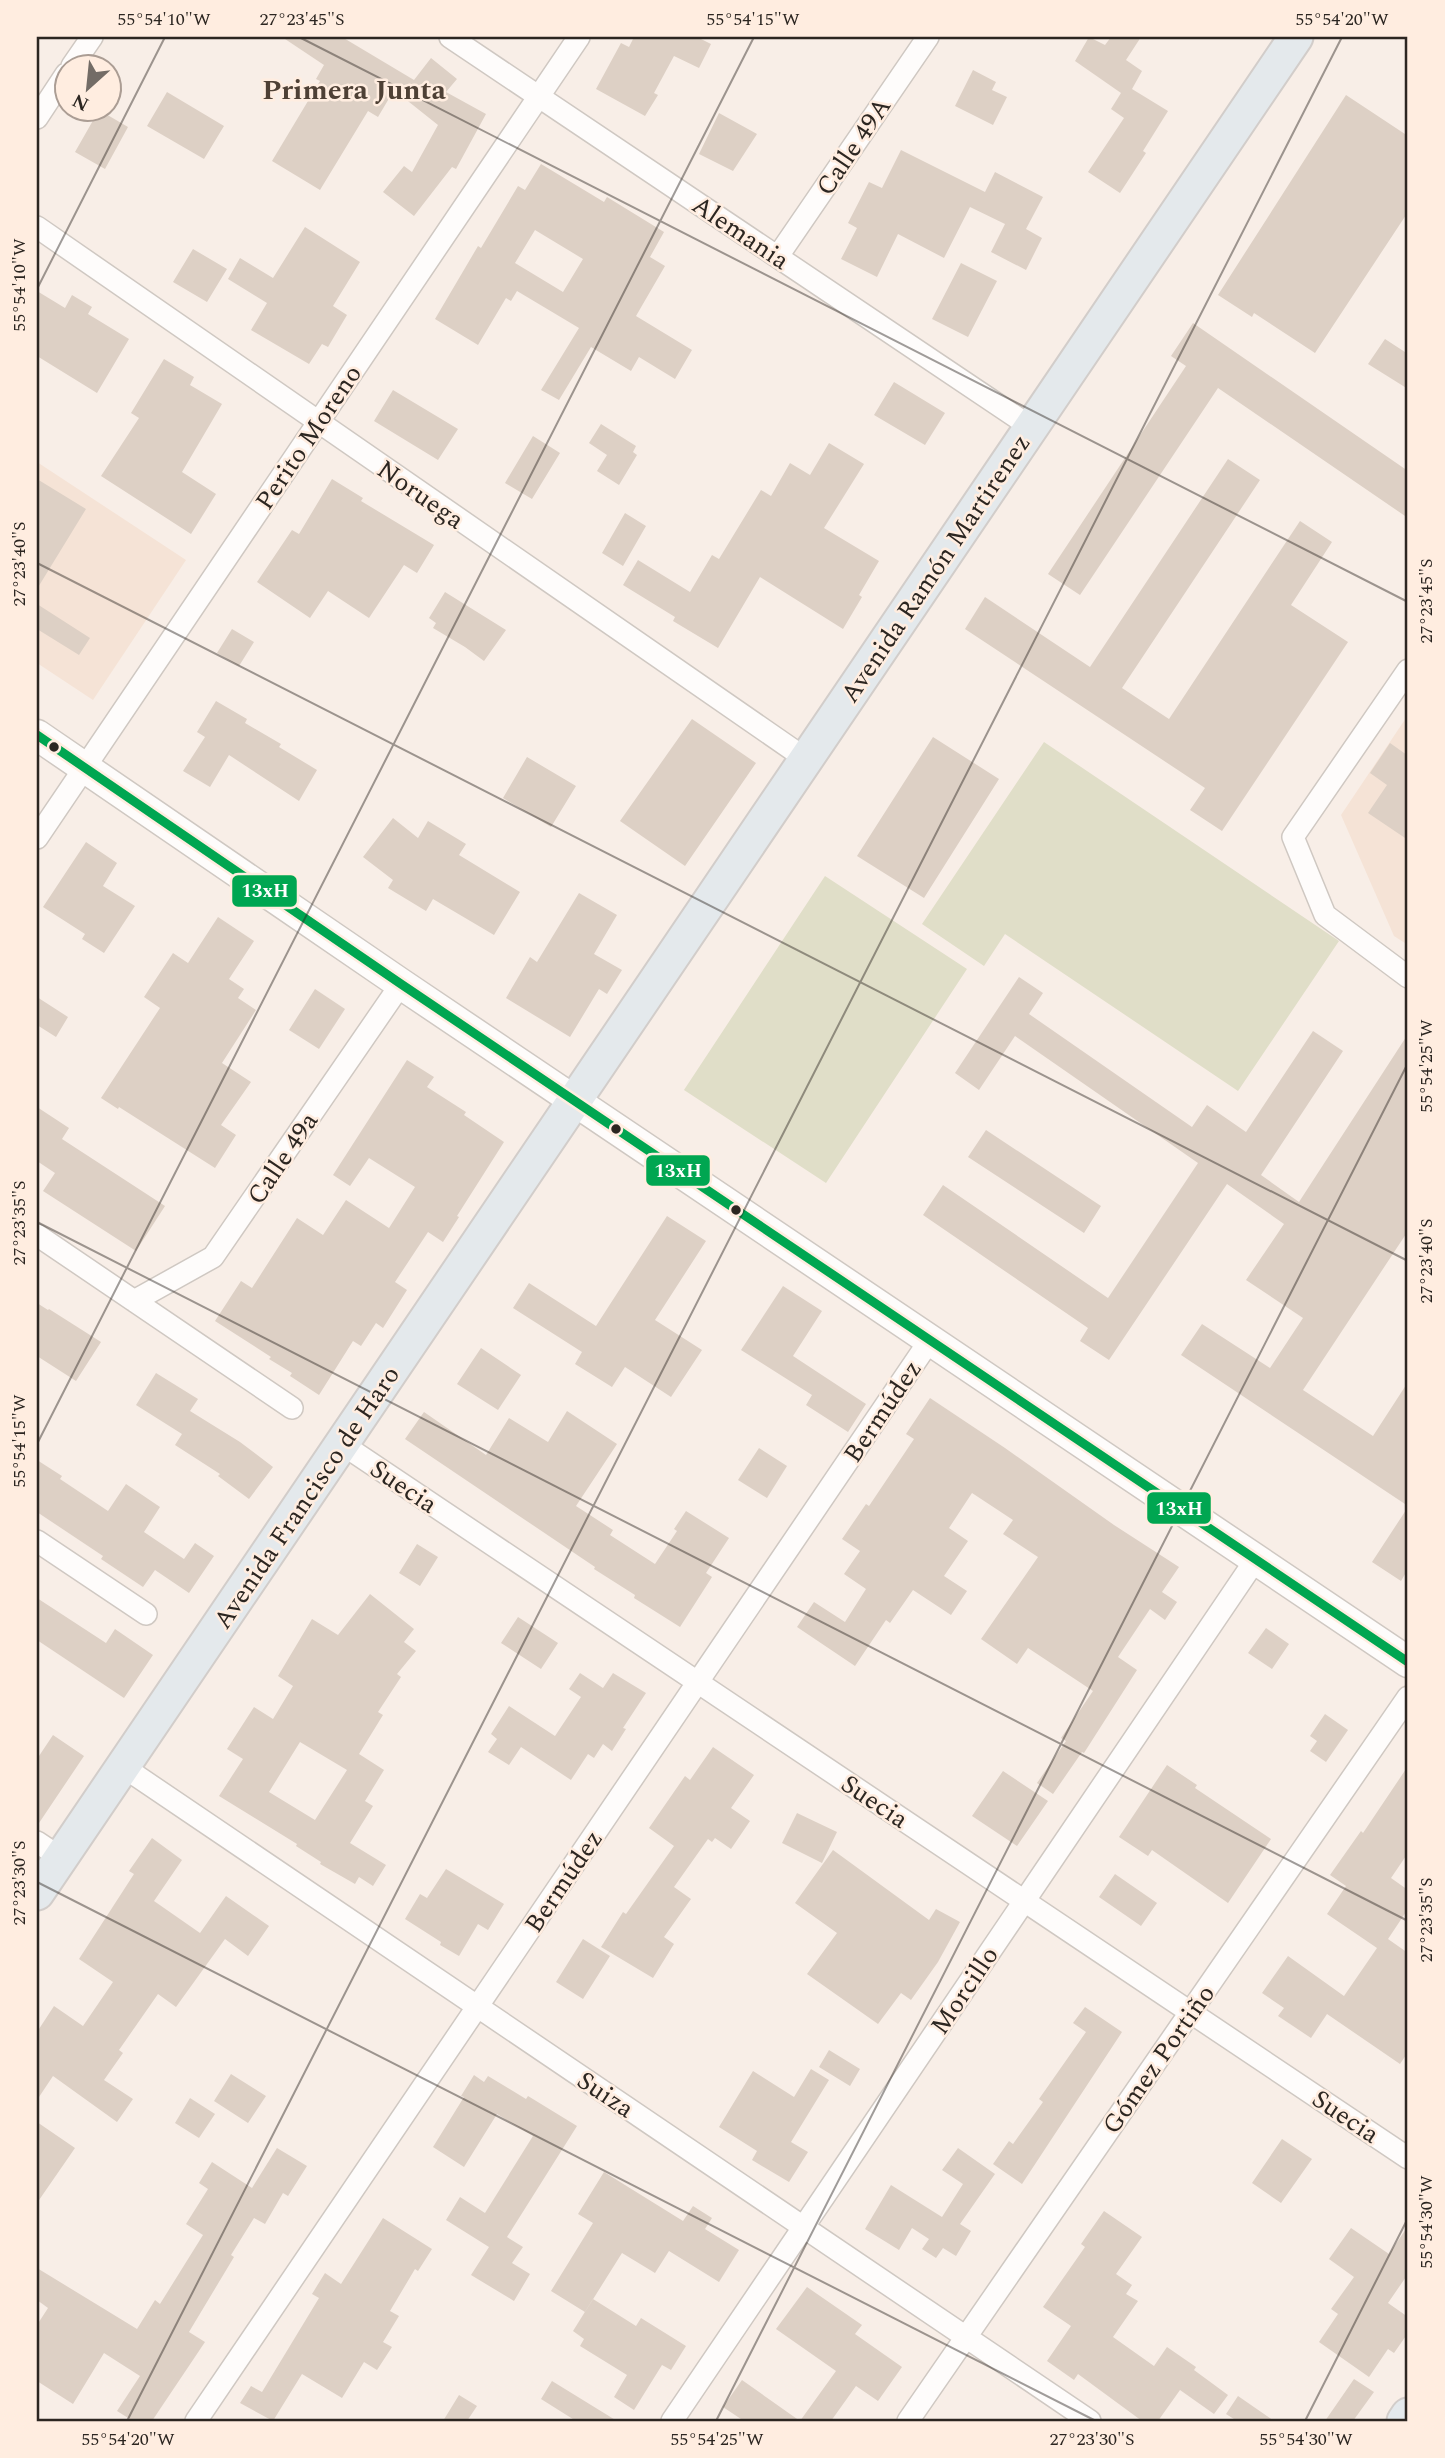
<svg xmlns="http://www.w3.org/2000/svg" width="1445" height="2458" viewBox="0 0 1445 2458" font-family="Spectral,serif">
<rect width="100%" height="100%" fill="#f8eee7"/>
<path fill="#f5e3d6" d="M 37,462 L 186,560 L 93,700 L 37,663 Z
M 1408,715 L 1408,945 L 1394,936 L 1341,815 Z"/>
<path fill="#e0dec8" d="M 1044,742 L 1339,941 L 1238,1091 L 1005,934 L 984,966 L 922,924 Z
M 825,876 L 967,969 L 826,1183 L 684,1090 Z"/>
<path fill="#ddd0c5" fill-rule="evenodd" d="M 282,37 L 342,37 L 414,80 L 431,58 L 457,79 L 446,92 L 486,114 L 456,169 L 452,167 L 414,216 L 383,192 L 404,166 L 412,172 L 438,125 L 394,90 L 378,117 L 368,111 L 320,190 L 272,161 L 320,81 L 316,79 L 324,65 Z
M 634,37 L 697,37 L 711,44 L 699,68 L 674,56 L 654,93 L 658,95 L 645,116 L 596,89 L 621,43 L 629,47 Z
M 1089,37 L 1105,45 L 1111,37 L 1141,37 L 1126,60 L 1142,71 L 1132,89 L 1168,111 L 1143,151 L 1146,153 L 1120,193 L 1088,172 L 1124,118 L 1111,109 L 1121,93 L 1075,61 Z
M 973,70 L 996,82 L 992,90 L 1007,97 L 993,125 L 955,106 Z
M 167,92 L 224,126 L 204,159 L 147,126 Z
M 1346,95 L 1408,136 L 1408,212 L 1315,353 L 1254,313 L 1252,317 L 1218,295 Z
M 99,110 L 128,127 L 105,169 L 75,152 Z
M 719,113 L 757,134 L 733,171 L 699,154 Z
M 901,150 L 985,192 L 995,172 L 1043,197 L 1026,229 L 1042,238 L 1026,270 L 991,252 L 1005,224 L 970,207 L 944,258 L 898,234 L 877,277 L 841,259 L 857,228 L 848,223 L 869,182 L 882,188 Z
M 541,164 L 604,202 L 607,197 L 664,232 L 650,257 L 665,266 L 636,316 L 692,350 L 675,379 L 639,357 L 631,371 L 591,347 L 559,400 L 541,390 L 579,328 L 517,291 L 511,301 L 506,298 L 478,345 L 435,319 L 478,246 L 481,248 L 518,186 L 525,190 ZM 535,230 L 583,259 L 563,292 L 515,263 Z
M 305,227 L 360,262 L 333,306 L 347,315 L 328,347 L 322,344 L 309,364 L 251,330 L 267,303 L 228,279 L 240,258 L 273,278 Z
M 193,249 L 227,269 L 207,302 L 173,282 Z
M 961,263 L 997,281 L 968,337 L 932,319 Z
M 37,291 L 65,308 L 72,295 L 92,307 L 88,314 L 129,339 L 97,393 L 37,356 Z
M 1193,323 L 1408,471 L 1408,518 L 1218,388 L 1080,595 L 1048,574 L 1186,366 L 1171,356 Z
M 1385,339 L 1408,354 L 1408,389 L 1368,364 Z
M 164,359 L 194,377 L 190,385 L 222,404 L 182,472 L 216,494 L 191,534 L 101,476 L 139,418 L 131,413 Z
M 894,382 L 945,413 L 925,445 L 874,415 Z
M 393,390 L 458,429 L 438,460 L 374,421 Z
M 601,424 L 636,446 L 633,452 L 637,455 L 619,485 L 597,471 L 607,455 L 589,443 Z
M 533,436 L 560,453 L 532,499 L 505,483 Z
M 829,443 L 864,464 L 824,528 L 879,561 L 859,595 L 862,597 L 843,629 L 760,577 L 718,648 L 673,621 L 675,617 L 623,585 L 638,560 L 690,592 L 712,555 L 719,559 L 761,490 L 771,496 L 790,463 L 810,475 Z
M 1228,459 L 1260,480 L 1122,688 L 1169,719 L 1300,521 L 1332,542 L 1291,605 L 1348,642 L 1222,831 L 1190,810 L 1205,788 L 965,629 L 985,597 L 1090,667 Z
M 37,479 L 86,509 L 37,589 Z
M 332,479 L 363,498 L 361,501 L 434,545 L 417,573 L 404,565 L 369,618 L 328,591 L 310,618 L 257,582 L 292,530 L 299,534 Z
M 625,513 L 646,526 L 623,566 L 602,553 Z
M 445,592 L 506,630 L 484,661 L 465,647 L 433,628 L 436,623 L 429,618 Z
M 37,604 L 90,638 L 79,655 L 37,629 Z
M 232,629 L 254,642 L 239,666 L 217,653 Z
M 216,701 L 247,719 L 245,723 L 281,744 L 279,747 L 317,770 L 299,801 L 229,755 L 210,787 L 183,771 L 205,737 L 197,732 Z
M 692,719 L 756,763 L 685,866 L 620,821 Z
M 933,737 L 999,779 L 924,898 L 857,856 Z
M 1390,743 L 1407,755 L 1408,753 L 1408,840 L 1368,813 L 1387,785 L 1370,773 Z
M 527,757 L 576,786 L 551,827 L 503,798 Z
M 393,818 L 418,838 L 428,821 L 466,844 L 459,855 L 520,892 L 494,935 L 433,899 L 426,911 L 388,888 L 393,880 L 363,857 Z
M 86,842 L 117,863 L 103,886 L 135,906 L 104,953 L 82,939 L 85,934 L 43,907 Z
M 579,893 L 617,915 L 594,954 L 622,970 L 607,994 L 599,989 L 570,1037 L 506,998 L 530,957 L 537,962 Z
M 218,917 L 254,941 L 229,979 L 244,989 L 238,998 L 256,1010 L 222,1063 L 251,1082 L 221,1125 L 236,1135 L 215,1168 L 119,1107 L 118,1109 L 101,1098 L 160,1008 L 144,997 L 173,953 L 188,963 Z
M 1019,977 L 1043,993 L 1029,1014 L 1192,1127 L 1207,1105 L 1246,1132 L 1313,1031 L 1343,1051 L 1261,1175 L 1299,1202 L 1408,1034 L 1408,1231 L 1303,1390 L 1373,1436 L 1408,1382 L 1408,1506 L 1181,1355 L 1202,1324 L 1270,1368 L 1303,1318 L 1246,1280 L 1284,1224 L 1227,1184 L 1109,1360 L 1080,1341 L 1088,1328 L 923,1215 L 943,1185 L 1108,1298 L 1198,1163 L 1015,1036 L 979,1090 L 955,1073 Z
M 315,989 L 345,1009 L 319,1049 L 289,1030 Z
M 37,997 L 68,1017 L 56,1037 L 37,1025 Z
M 407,1060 L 434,1077 L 427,1087 L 466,1112 L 464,1115 L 504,1142 L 457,1216 L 459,1217 L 443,1242 L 428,1232 L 395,1282 L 407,1290 L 383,1328 L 376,1323 L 361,1346 L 353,1341 L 319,1395 L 290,1376 L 292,1373 L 269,1359 L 271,1357 L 215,1321 L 241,1281 L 252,1288 L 297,1218 L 323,1235 L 346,1200 L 389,1228 L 415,1187 L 369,1158 L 350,1186 L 333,1175 Z
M 37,1107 L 69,1128 L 62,1139 L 165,1206 L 136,1251 L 43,1191 L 55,1173 L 37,1161 Z
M 986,1130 L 1101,1206 L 1084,1233 L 968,1157 Z
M 667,1216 L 706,1241 L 655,1320 L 702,1350 L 671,1397 L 625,1367 L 612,1387 L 575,1364 L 582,1352 L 513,1308 L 529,1283 L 596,1326 Z
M 783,1286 L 822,1311 L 793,1356 L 866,1404 L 848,1432 L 806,1405 L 812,1395 L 741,1350 Z
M 37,1303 L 48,1310 L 49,1309 L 101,1342 L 76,1381 L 37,1356 Z
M 481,1348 L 521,1375 L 498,1410 L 457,1384 Z
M 156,1373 L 198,1399 L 190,1411 L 240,1442 L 273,1467 L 249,1499 L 218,1476 L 220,1474 L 175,1445 L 182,1434 L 136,1405 Z
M 930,1398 L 1005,1448 L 1114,1525 L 1179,1567 L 1162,1592 L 1177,1602 L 1165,1620 L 1150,1609 L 1118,1657 L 1137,1670 L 1084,1753 L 1082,1752 L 1053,1794 L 1037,1783 L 1066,1741 L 1061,1738 L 1093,1691 L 1028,1648 L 1017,1664 L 981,1639 L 1038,1557 L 1003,1534 L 1013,1520 L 972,1493 L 949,1528 L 968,1541 L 944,1576 L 967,1591 L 951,1615 L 913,1590 L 890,1623 L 886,1620 L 855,1666 L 797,1627 L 814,1602 L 845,1622 L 866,1589 L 844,1574 L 860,1551 L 842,1539 L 866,1504 L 869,1506 L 914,1439 L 906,1434 Z
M 567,1411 L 617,1444 L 576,1506 L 613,1530 L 610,1535 L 655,1564 L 677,1531 L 674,1529 L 686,1511 L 729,1538 L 706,1573 L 712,1577 L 680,1627 L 634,1598 L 635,1595 L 594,1569 L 595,1567 L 405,1439 L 424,1412 L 486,1455 L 509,1418 L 548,1442 Z
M 759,1448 L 787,1466 L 767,1498 L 738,1480 Z
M 37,1460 L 62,1476 L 60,1479 L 108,1511 L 126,1484 L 160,1507 L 144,1532 L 184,1559 L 195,1543 L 214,1556 L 189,1593 L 155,1570 L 143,1587 L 101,1559 L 103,1556 L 37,1512 Z
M 1408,1507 L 1408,1569 L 1401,1581 L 1372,1562 Z
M 417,1544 L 438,1557 L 420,1586 L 399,1573 Z
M 370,1594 L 414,1629 L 404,1642 L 416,1651 L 397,1674 L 401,1677 L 378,1712 L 383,1715 L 359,1754 L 384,1770 L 365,1801 L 373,1806 L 350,1843 L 386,1865 L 373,1886 L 359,1877 L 355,1884 L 320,1864 L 321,1862 L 296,1846 L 297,1844 L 219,1796 L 243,1759 L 227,1749 L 254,1707 L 273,1719 L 293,1686 L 278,1676 L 312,1619 L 338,1635 ZM 300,1742 L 347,1770 L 315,1820 L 269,1792 Z
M 37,1598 L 106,1643 L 115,1629 L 153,1655 L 124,1698 L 37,1640 Z
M 518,1617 L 558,1643 L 541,1669 L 501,1643 Z
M 1266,1628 L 1289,1644 L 1272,1669 L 1248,1653 Z
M 580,1673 L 603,1688 L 613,1673 L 646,1693 L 623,1728 L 626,1729 L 612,1751 L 603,1744 L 594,1758 L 588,1754 L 571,1780 L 521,1747 L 509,1765 L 488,1752 L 497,1739 L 491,1734 L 509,1706 L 555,1736 L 581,1697 L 569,1689 Z
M 1325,1714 L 1348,1730 L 1326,1762 L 1310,1751 L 1317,1741 L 1310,1736 Z
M 53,1735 L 84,1756 L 37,1826 L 37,1759 Z
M 713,1747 L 754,1775 L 731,1808 L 750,1821 L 731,1849 L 715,1838 L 712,1842 L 708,1839 L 674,1887 L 691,1899 L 664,1937 L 674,1944 L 653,1978 L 601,1947 L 623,1912 L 626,1914 L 674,1846 L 649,1828 L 685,1776 L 690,1780 Z
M 1167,1765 L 1197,1785 L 1195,1788 L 1271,1839 L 1228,1903 L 1152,1850 L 1148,1856 L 1119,1837 Z
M 1408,1766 L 1408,1853 L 1391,1878 L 1408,1890 L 1408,1909 L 1388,1939 L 1408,1953 L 1408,2052 L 1400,2064 L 1327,2014 L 1311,2038 L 1278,2016 L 1284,2008 L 1262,1993 L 1288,1956 L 1344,1996 L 1377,1948 L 1327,1914 L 1346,1886 L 1330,1875 L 1361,1831 L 1363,1833 Z
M 1003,1771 L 1048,1801 L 1017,1846 L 972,1816 Z
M 797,1813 L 837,1832 L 822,1863 L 782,1843 Z
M 152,1838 L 182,1860 L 154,1901 L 200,1933 L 226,1896 L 269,1926 L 248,1956 L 225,1939 L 176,2007 L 158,1994 L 119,2050 L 123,2053 L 104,2080 L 133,2099 L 117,2122 L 53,2076 L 37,2100 L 37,2032 L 54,2006 L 83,2026 L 113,1982 L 79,1959 L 134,1874 L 129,1871 Z
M 833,1850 L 929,1920 L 936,1909 L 960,1922 L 938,1962 L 911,2000 L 901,1993 L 878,2024 L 807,1974 L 837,1933 L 795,1903 Z
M 446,1869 L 504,1904 L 488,1930 L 478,1924 L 459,1956 L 440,1945 L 441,1942 L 405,1919 L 420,1894 L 427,1898 Z
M 1115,1874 L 1157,1903 L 1141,1926 L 1099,1897 Z
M 583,1939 L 610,1956 L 583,1999 L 556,1982 Z
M 1085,2007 L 1122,2032 L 1022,2184 L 993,2164 L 1009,2141 L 1013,2144 L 1043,2102 L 1039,2099 L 1086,2032 L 1073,2023 Z
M 829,2050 L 860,2069 L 850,2086 L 819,2067 Z
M 811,2069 L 829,2080 L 791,2142 L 808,2152 L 789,2182 L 752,2160 L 757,2151 L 719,2127 L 753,2071 L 794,2097 Z
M 231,2074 L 266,2096 L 248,2123 L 214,2101 Z
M 474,2075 L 484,2082 L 488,2076 L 526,2099 L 528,2096 L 577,2126 L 507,2237 L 523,2247 L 512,2263 L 530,2274 L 514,2301 L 471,2275 L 489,2247 L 446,2220 L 460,2197 L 485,2213 L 533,2136 L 497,2114 L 464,2167 L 433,2147 L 464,2097 L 461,2096 Z
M 190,2098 L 215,2114 L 199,2138 L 175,2123 Z
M 37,2122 L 75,2148 L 37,2203 Z
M 1282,2139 L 1312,2159 L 1281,2203 L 1252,2183 Z
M 277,2148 L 307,2166 L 288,2196 L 283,2193 L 265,2224 L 254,2218 L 231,2255 L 234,2257 L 189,2332 L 205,2342 L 152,2421 L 133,2421 L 117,2411 L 140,2376 L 104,2353 L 73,2404 L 37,2381 L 37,2325 L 48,2308 L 37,2300 L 37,2268 L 137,2329 L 155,2300 L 160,2304 L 203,2235 L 186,2224 L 208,2189 L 199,2183 L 212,2162 L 252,2188 Z
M 958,2148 L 995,2174 L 960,2224 L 971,2231 L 956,2256 L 943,2248 L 936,2258 L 922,2249 L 929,2239 L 912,2228 L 899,2250 L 865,2229 L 891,2185 L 942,2217 L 963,2184 L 942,2170 Z
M 604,2172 L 683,2221 L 693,2206 L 712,2218 L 705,2229 L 739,2250 L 719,2282 L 669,2251 L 655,2273 L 622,2253 L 585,2312 L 551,2291 L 593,2223 L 578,2214 Z
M 1104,2211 L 1142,2237 L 1116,2274 L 1132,2285 L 1126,2294 L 1138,2301 L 1113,2337 L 1154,2366 L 1167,2347 L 1196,2367 L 1194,2370 L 1228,2395 L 1214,2414 L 1180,2390 L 1158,2421 L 1142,2421 L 1078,2374 L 1074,2380 L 1047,2361 L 1071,2326 L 1043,2307 L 1085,2247 L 1081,2244 Z
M 383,2218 L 432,2249 L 418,2271 L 415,2269 L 390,2311 L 399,2316 L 383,2342 L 392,2347 L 377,2370 L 364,2362 L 342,2398 L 302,2374 L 273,2421 L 240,2403 L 251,2386 L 262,2392 L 319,2298 L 312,2294 L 325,2273 L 341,2284 Z
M 1408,2226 L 1408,2274 L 1388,2303 L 1408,2317 L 1408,2333 L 1394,2353 L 1388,2349 L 1369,2377 L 1319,2342 L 1338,2314 L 1331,2309 L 1354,2277 L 1329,2259 L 1351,2228 L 1389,2254 Z
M 807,2287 L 862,2325 L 855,2334 L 902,2367 L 878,2401 L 856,2386 L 831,2421 L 800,2421 L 836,2371 L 776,2329 Z
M 593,2299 L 636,2326 L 641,2318 L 686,2346 L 671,2370 L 662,2365 L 634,2410 L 614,2397 L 627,2375 L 580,2346 L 584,2339 L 573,2331 Z
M 1354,2379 L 1374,2392 L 1353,2421 L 1325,2421 Z
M 742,2380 L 800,2421 L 744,2421 L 723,2407 Z
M 552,2381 L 617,2421 L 576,2421 L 541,2399 Z
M 459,2395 L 477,2406 L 467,2421 L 443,2421 Z
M 1238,2396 L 1274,2421 L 1237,2421 L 1226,2414 Z"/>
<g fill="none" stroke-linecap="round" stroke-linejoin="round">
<defs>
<path id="street" d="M 450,37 L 1031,427
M 72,66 L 92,37
M 37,118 L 66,74
M 37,227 L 806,759
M 778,256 L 928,37
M 1408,670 L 1293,837 L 1325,915 L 1408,977
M 37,838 L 579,37
M 37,1235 L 292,1408
M 134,1301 L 213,1257 L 401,984
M 342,1444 L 1408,2158
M 37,1541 L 146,1614
M 122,1766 L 1090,2421
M 37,1842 L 61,1858
M 196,2421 L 930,1340
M 672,2421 L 1256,1559
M 908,2421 L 1408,1697"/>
<path id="secondary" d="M 37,735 L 401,984 L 1408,1662"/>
<path id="primary" d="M 37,1893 L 1296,37
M 1404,2421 L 1408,2415"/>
</defs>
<use href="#street" stroke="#cfc8c2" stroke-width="24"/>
<use href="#secondary" stroke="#cfc8c2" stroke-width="33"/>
<use href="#primary" stroke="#d2cdca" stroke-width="37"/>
<use href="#street" stroke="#fefcfb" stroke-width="21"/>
<use href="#secondary" stroke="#fefcfb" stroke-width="30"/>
<use href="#primary" stroke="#e4e9ec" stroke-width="33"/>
<defs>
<path id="bus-1" d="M 37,735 L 401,984 L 1408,1662"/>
</defs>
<use href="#bus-1" stroke="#ffede0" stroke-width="14"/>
<use href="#bus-1" stroke="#00a651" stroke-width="9"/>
</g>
<path fill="none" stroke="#2c2621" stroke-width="2" stroke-opacity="0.45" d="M 299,37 L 1408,602M 37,289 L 165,37M 37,563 L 1408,1261M 37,1222 L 1408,1921M 37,1444 L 754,37M 37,1882 L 1096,2421M 127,2421 L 1342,37M 716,2421 L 1408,1063M 1305,2421 L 1408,2218"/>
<g fill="#2c2621" stroke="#ffede0" stroke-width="2.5">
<circle cx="54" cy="747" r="6"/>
<circle cx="616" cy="1129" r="6"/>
<circle cx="736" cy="1210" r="6"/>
</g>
<g text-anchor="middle" stroke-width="5" stroke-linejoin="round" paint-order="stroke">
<g font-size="26" fill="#2c2621" stroke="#ffede0">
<text transform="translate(853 146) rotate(-56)" y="9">Calle 49A</text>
<text transform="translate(741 232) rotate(34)" y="9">Alemania</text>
<text transform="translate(308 437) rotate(-56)" y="9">Perito Moreno</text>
<text transform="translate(421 494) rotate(35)" y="9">Noruega</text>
<text transform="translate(935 568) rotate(-56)" y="9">Avenida Ramón Martirenez</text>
<text transform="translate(282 1158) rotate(-56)" y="9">Calle 49a</text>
<text transform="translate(882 1411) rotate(-56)" y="9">Bermúdez</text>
<text transform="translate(404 1486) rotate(34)" y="9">Suecia</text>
<text transform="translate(306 1497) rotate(-56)" y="9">Avenida Francisco de Haro</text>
<text transform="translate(875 1801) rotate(34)" y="9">Suecia</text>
<text transform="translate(563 1881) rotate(-56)" y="9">Bermúdez</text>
<text transform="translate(964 1990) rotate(-56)" y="9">Morcillo</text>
<text transform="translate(1158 2059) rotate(-55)" y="9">Gómez Portiño</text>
<text transform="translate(606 2094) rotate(34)" y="9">Suiza</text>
<text transform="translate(1346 2116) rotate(34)" y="9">Suecia</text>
</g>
<g font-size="28" font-weight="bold" fill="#4e4035" stroke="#ffede0">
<text x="354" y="99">Primera Junta</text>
</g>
</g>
<g stroke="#ffede0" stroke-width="2.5">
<rect x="231" y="874" width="67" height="34" rx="7" fill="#00a651"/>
<rect x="645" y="1154" width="66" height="33" rx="7" fill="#00a651"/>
<rect x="1146" y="1491" width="66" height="34" rx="7" fill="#00a651"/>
</g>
<g font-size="19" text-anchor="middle" font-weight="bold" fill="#fff">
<text x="265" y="897">13xH</text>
<text x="678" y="1177">13xH</text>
<text x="1179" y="1515">13xH</text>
</g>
<rect width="1445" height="2458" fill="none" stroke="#ffede0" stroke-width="77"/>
<g transform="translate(88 88) rotate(207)"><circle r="33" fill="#ffede0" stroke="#ab9d94" stroke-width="2"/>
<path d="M0-5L12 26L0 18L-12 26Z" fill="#736c66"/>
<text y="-10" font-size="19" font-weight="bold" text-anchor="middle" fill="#2c2621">N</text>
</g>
<rect x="38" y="38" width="1368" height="2382" fill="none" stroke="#2c2621" stroke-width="2.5"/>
<g font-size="18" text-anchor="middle" fill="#2c2621">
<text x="164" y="25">55°54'10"W</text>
<text x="302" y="25">27°23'45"S</text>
<text x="753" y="25">55°54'15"W</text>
<text x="1342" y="25">55°54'20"W</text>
<text transform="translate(19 285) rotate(-90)" y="6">55°54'10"W</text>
<text transform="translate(19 564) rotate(-90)" y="6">27°23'40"S</text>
<text transform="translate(1426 601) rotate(-90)" y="6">27°23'45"S</text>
<text transform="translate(1426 1066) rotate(-90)" y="6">55°54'25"W</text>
<text transform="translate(19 1223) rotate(-90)" y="6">27°23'35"S</text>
<text transform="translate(1426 1261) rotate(-90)" y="6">27°23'40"S</text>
<text transform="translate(19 1441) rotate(-90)" y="6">55°54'15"W</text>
<text transform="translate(19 1883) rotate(-90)" y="6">27°23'30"S</text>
<text transform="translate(1426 1920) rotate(-90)" y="6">27°23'35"S</text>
<text transform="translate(1426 2222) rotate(-90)" y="6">55°54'30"W</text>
<text x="128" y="2445">55°54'20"W</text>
<text x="717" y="2445">55°54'25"W</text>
<text x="1092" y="2445">27°23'30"S</text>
<text x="1306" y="2445">55°54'30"W</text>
</g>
</svg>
